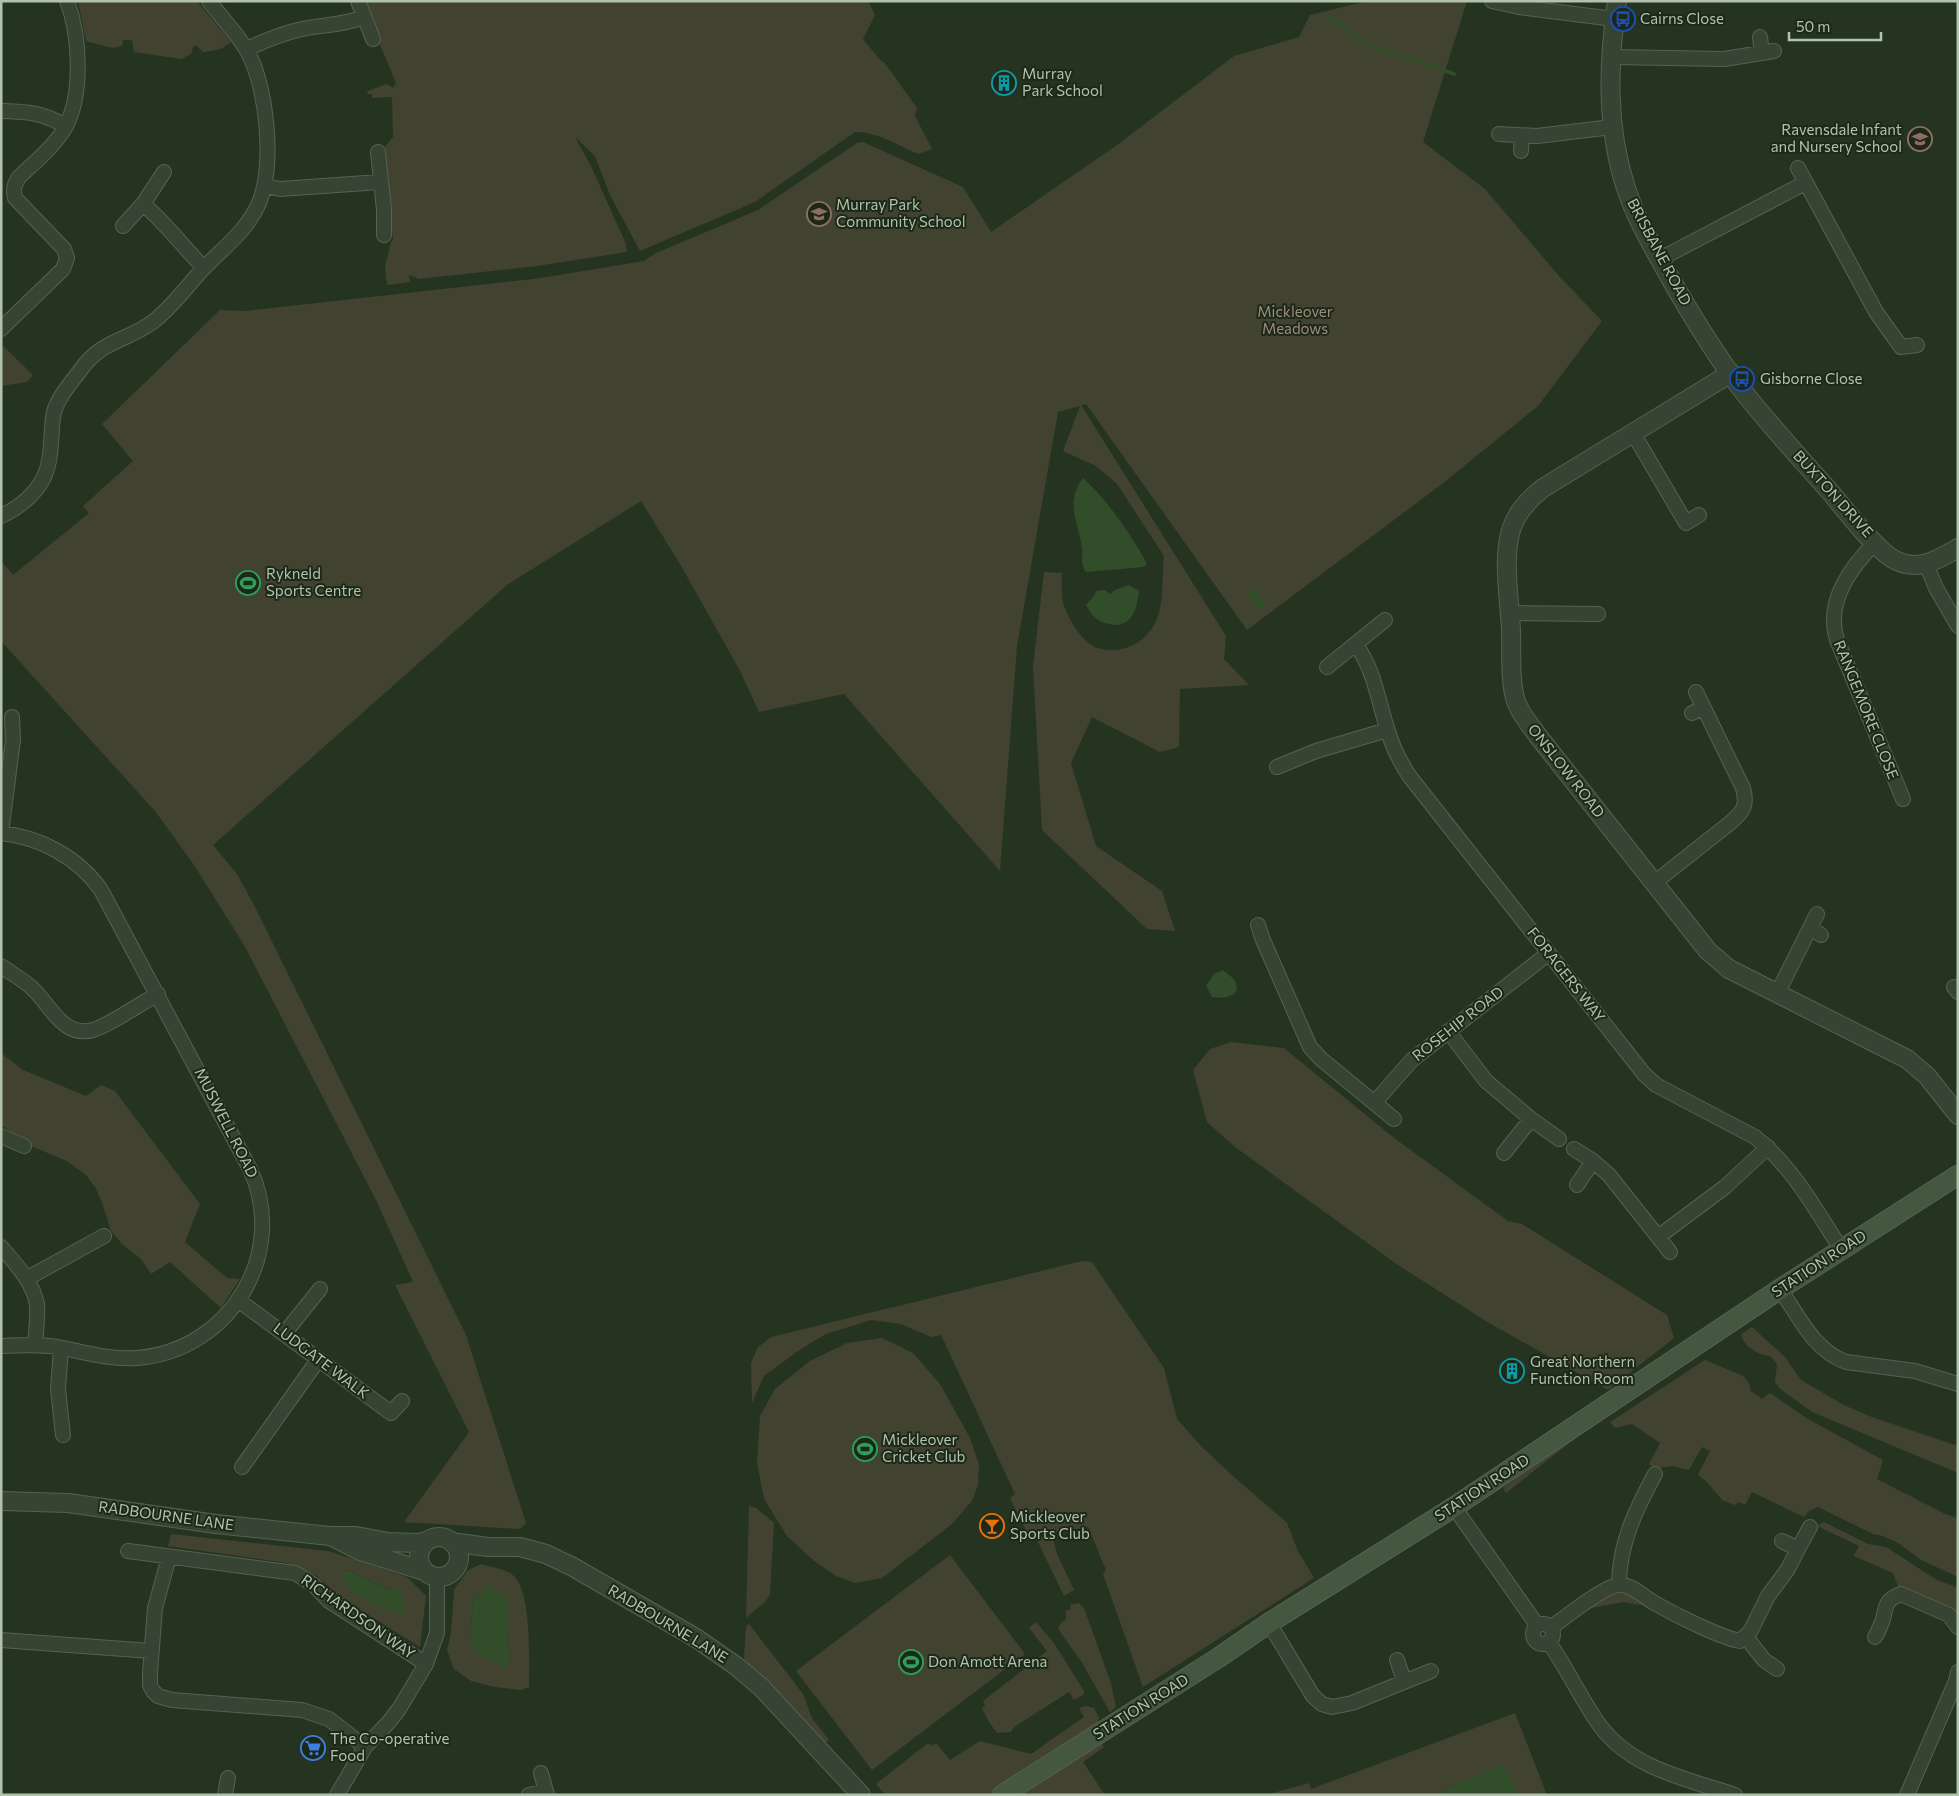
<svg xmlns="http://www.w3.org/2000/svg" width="1959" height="1796" viewBox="0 0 1959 1796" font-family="Commissioner,sans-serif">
<rect width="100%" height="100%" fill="#253420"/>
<path fill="#424230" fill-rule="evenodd" d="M 78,1 L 197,1 L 231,42 L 221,49 L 203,52 L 196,45 L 193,47 L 191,54 L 181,59 L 134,52 L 132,40 L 123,40 L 122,46 L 113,48 L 86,41 Z
M 364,1 L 868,1 L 875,15 L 863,39 L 881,61 L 884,62 L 917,108 L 915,116 L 932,149 L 918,154 C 897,145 878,132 855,132 L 755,202 L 640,251 L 610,195 L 595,156 L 575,137 L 591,166 L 626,244 L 627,252 L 537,266 L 419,279 L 409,275 L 410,282 L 387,285 L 385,267 L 391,242 L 393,240 L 384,148 L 393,137 L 392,97 L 372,98 L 372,94 L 368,94 L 367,91 L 387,84 L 393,88 L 396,83 L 378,40 Z
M 1367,1 L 1467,1 L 1423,142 L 1485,189 L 1559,276 L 1602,321 L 1538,406 L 1442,484 L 1247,630 L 1086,404 L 1081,405 L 1226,636 L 1224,659 L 1249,685 L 1180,689 L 1179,747 L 1160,752 L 1092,717 L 1071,763 L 1096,846 L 1162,891 L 1175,931 L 1147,929 L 1042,830 L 1033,666 L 1044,572 L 1062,573 C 1062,582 1061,594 1063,603 C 1067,616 1077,633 1087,642 C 1107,658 1138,649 1151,630 C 1166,609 1161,581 1164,556 L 1117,484 L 1096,466 L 1063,451 L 1080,406 L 1058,412 L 1017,646 L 1000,871 L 844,694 L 759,712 L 739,669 L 680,564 L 641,501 L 507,585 L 213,845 L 237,874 L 255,907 L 466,1335 L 526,1523 L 520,1529 L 404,1522 L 469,1432 L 395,1285 L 413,1282 L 376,1200 L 244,945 L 194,865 L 155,811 L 1,641 L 1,561 L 13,575 L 89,513 L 83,506 L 133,461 L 102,424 L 220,310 L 244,311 L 541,278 L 644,261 L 654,254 L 758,210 L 857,143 L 863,142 L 963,187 L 991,232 L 1117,145 L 1234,56 L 1299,37 L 1310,15 Z
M 1,344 L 33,375 L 27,382 L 1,386 Z
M 1231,1042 L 1284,1048 L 1394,1138 L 1508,1221 L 1522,1224 L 1667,1315 L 1674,1338 L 1608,1390 L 1484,1320 L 1395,1263 L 1235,1147 L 1207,1122 L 1193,1070 L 1210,1049 Z
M 1,1053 L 23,1070 L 86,1096 L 101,1085 L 115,1091 L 200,1204 L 185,1242 L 227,1278 L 240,1279 L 221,1308 L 170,1262 L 151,1274 L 141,1259 L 122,1244 L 111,1231 L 101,1200 L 95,1187 L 86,1175 L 67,1161 L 31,1146 L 1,1125 Z
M 1082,1261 L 1092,1262 L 1164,1368 L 1177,1419 L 1201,1446 L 1235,1478 L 1287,1523 L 1298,1551 L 1314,1578 L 1143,1687 L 1103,1574 L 1106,1570 L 1088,1527 L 1059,1532 L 1046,1531 L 1029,1537 L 1010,1498 L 1015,1494 L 941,1335 L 932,1337 L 900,1324 L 871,1320 L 826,1334 L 801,1349 L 764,1376 L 752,1403 L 751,1363 L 758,1347 L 771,1337 Z
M 1752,1327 L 1785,1357 L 1801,1380 L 1844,1405 L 1869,1416 L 1958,1446 L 1958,1473 L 1812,1412 L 1779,1388 L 1775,1382 L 1777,1364 L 1770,1356 C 1758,1355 1744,1347 1741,1334 Z
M 882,1338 L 913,1353 L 940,1384 L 969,1436 L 979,1464 L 978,1485 L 972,1501 L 952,1524 L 882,1578 L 855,1583 L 836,1576 L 813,1560 L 787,1536 L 764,1499 L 757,1462 L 760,1416 L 775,1389 L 810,1361 L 847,1343 Z
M 1705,1360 L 1743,1376 L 1749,1383 L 1751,1391 L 1762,1399 L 1770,1393 L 1808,1419 L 1883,1460 L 1877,1479 L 1945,1514 L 1958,1518 L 1958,1577 L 1921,1560 L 1898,1543 L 1883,1536 L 1873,1534 L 1818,1507 L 1809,1511 L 1804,1517 L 1752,1492 L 1745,1505 L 1739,1502 L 1735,1505 L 1722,1500 L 1706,1481 L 1698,1475 L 1710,1451 L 1702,1447 L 1689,1470 L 1672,1466 L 1656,1468 L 1651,1466 L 1649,1464 L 1660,1443 L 1632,1424 L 1615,1428 L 1610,1422 Z
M 1591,1424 L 1591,1426 L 1506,1493 L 1503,1488 Z
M 749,1506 L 756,1508 L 774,1523 L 770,1594 L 766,1601 L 746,1618 Z
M 1824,1522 L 1868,1544 L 1886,1547 L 1937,1580 L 1958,1588 L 1958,1615 L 1899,1589 L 1893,1573 L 1854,1556 L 1859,1546 L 1817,1526 Z
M 171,1534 L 328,1551 L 407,1577 L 426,1596 L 420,1647 L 341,1598 L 317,1576 L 287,1563 L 168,1546 ZM 343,1570 L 352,1572 L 393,1591 L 345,1578 Z
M 1035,1536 L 1053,1537 L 1057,1554 L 1074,1590 L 1064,1596 Z
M 950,1555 L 1025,1654 L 872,1770 L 796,1671 Z
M 481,1564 C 490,1567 507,1569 514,1576 C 532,1594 529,1661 529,1687 L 521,1690 L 494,1687 L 471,1681 L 454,1669 L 447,1650 L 451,1633 L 454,1590 L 468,1570 ZM 486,1592 L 507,1634 L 510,1663 L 470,1642 L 473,1600 L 480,1593 Z
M 1619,1593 L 1627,1594 L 1648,1605 L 1646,1606 L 1623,1602 L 1591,1608 L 1590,1607 L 1607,1596 Z
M 1079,1603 L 1084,1608 L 1111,1683 L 1116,1707 L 1110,1712 L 1081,1661 L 1058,1629 L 1060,1624 L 1066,1619 L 1066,1611 L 1071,1609 L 1070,1605 Z
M 1036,1622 L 1054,1643 L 1084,1691 L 1084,1694 L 1074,1700 L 1069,1692 L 1014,1727 L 1011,1732 L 997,1733 L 989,1722 L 982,1708 L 985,1706 L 983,1701 L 1047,1651 L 1029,1628 Z
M 749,1624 L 803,1694 L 812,1718 L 829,1740 L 825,1743 L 795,1711 L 742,1663 L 744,1658 L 746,1626 Z
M 1086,1706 L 1094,1708 L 1099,1718 L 1098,1726 L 993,1795 L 885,1795 L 876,1784 L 928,1743 L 931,1746 L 936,1743 L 950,1760 L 980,1741 L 1031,1754 L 1084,1717 L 1079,1708 Z
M 1515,1713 L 1547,1795 L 1520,1795 L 1503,1766 L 1446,1789 L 1442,1795 L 1265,1795 L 1309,1783 L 1311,1789 Z
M 1102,1744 L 1104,1747 L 1083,1762 L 1105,1795 L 1022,1795 L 1070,1762 Z"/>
<path fill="#324d2a" d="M 1083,478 C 1109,502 1130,533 1147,564 L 1143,567 L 1086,572 C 1080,564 1083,559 1082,549 C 1079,522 1064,503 1083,478 Z
M 1129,585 L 1139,591 C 1137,612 1130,631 1105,623 C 1096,621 1090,613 1086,605 L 1094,596 L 1096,591 L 1105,590 L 1110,594 L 1115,590 Z
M 1247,589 C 1259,589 1263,597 1265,609 C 1253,607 1250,599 1247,589 Z
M 1223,970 C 1227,974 1233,977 1235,981 C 1243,997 1222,999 1212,997 L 1206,986 L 1214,974 Z
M 342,1570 L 352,1572 L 392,1591 L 401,1586 L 404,1603 L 402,1614 C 388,1611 354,1598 346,1585 C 344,1582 344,1574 342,1570 Z
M 487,1585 L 493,1586 L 494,1591 L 499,1591 L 508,1600 L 507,1633 L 510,1663 L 505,1669 L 474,1651 L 470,1642 L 473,1600 L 480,1593 L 486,1592 Z
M 1503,1765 L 1520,1795 L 1442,1795 L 1446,1789 Z"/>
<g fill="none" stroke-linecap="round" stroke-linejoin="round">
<path stroke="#324d2a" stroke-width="4" d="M 1325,15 L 1372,47 L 1425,63 L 1454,74"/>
<defs>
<path id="minor" d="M 358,1 L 373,39
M 1492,1 L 1519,7 L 1614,19
M 1760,37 L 1762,53
M 247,49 C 264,41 283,33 302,29 C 323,25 344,25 364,17
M 1611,57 L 1724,59 L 1774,51
M 1,111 C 29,112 41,112 66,126
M 1499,134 L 1537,136 L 1612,127
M 1521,151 L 1522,136
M 378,152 L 384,210 L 384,235
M 1798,168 L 1876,312 L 1901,347 L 1917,345
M 265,186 L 280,189 L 380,182
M 143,204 C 166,223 183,247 204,268
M 123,226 L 143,204 L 164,172
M 1660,259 L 1805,183
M 1,329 L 63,269 L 67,258 L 64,249 L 15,198 C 13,190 14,185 19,177 C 35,162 55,146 66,126 C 83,93 80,35 67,1
M 1633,433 L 1686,523 L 1699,515
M 1,516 C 21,507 41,490 47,469 C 53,451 50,431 54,412 C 59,395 72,382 82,368 C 102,340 130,340 154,321 C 173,306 187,286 203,269 C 223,248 247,231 259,203 C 275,165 267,84 246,49 C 236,32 221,17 209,1
M 1875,543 C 1850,568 1825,603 1837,640 L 1903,799
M 1926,564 L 1936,588 L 1958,626
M 1510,613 L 1598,614
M 1356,645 C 1374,669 1378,700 1387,728 C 1392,746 1400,762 1410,777 L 1644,1074 L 1656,1085 L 1755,1137 C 1792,1166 1816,1210 1841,1249
M 1327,667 L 1385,620
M 1692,713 L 1703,708
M 1277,767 L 1316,751 L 1387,730
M 1654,883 L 1730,823 C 1743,812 1748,806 1743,788 L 1696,692
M 1258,925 L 1263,940 L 1310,1047 L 1321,1059 L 1394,1119
M 1810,928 L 1821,935
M 1,966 C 12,974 24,980 33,989 C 51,1006 63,1038 93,1030 C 110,1025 141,1003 158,994
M 1954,987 L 1958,992
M 1777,994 L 1817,914
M 1448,1031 L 1486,1081 L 1531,1119 L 1559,1139
M 1374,1103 L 1412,1060 L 1549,953
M 1,1136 L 24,1146
M 1574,1149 L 1593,1161 L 1609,1175 L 1670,1252
M 1504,1153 L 1531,1119
M 1577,1185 L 1593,1161
M 1658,1237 L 1725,1187 L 1768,1147
M 1,1247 C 15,1263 33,1282 37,1304 C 38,1317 36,1332 35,1344
M 26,1279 L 104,1236
M 1780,1289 C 1798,1315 1814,1351 1846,1362 L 1915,1371 L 1958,1384
M 238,1300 L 391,1413 L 402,1401
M 284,1334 L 320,1289
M 1,1346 C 21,1345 39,1344 58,1347 C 84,1352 110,1360 137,1358 C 230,1351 289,1253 250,1169 L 101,890 C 79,858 40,837 1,833 L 13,740 L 12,717
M 61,1348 L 58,1389 L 63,1435
M 242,1467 L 318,1360
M 1454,1507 L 1537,1625
M 1798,1549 L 1810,1527
M 128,1551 L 295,1573 L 314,1585 L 329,1601 L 426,1664
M 169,1557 L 155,1608 L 150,1673 L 150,1685 L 153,1691 L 158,1696 L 172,1700 L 302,1710 L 329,1719 L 365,1747
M 1619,1585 C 1619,1544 1636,1509 1655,1474
M 1269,1623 L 1313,1696 L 1322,1704 L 1332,1707 L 1352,1703 L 1431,1671
M1533 1634a10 10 0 1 1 20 0a10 10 0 1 1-20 0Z
M 1552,1627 C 1564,1618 1606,1585 1619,1585 C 1632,1584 1645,1598 1656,1604 C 1676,1615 1719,1637 1740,1641 L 1750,1632 L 1768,1596 L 1788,1569 L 1798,1549 L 1782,1541
M 1746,1637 L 1764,1660 L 1777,1669
M 1875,1637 C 1878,1632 1880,1627 1882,1622 C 1887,1607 1883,1601 1901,1594 L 1949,1615 L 1958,1627
M 1,1640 L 151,1651
M 1549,1643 C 1568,1669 1581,1700 1601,1727 C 1633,1769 1687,1779 1735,1795
M 1397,1660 L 1404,1681
M 541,1773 L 547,1795
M 225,1795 L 228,1778
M 337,1795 L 365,1747 L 389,1722 L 399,1709 L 426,1664 L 437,1633 L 437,1578
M 529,1795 L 546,1791
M 1907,1795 L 1956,1681 L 1958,1672"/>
<path id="tertiary" d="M 1617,1 C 1608,65 1606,127 1626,188 C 1635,216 1650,242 1664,267 C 1688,310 1713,352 1743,391 C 1771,427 1802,460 1832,494 C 1845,510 1878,552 1895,560 C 1919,572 1937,560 1958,548
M 1731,373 L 1543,488 C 1529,499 1516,513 1511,530 C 1502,562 1510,600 1511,632 C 1512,655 1509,683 1517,704 C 1522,716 1531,726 1538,736 L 1708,951 L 1729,969 L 1907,1059 L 1927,1076 L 1958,1115
M 1,1501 L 68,1503 L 216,1524 L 330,1536 L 356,1536 L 388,1542 L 418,1543 L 427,1541
M 333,1537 L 360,1551 L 424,1571
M419 1557a20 20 0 1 1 40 0a20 20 0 1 1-40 0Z
M 451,1542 L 488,1547 L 520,1547 L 546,1554 L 573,1567 L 696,1638 L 736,1666 L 761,1687 L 861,1795"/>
<path id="secondary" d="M 1002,1795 L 1218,1658 L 1269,1623 L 1454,1507 L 1780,1289 L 1958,1175"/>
</defs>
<use href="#minor" stroke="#546351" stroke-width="16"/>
<use href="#tertiary" stroke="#546351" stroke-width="20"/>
<use href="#secondary" stroke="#546351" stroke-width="21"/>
<use href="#minor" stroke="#374433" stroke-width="14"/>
<use href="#tertiary" stroke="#374433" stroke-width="18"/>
<use href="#secondary" stroke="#465741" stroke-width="19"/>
</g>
<defs>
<symbol id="bus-ring" viewBox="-11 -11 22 22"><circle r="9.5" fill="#1c2919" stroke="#1a4fb4" stroke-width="1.5"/><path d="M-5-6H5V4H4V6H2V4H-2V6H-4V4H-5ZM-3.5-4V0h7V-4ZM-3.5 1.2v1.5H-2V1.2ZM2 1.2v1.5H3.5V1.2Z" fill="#1a4fb4"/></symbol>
<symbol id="building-ring" viewBox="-11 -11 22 22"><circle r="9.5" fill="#1c2919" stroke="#0f9aa8" stroke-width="1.5"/><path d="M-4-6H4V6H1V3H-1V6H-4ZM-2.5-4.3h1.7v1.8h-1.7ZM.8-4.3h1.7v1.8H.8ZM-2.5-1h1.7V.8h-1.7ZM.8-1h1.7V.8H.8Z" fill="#0f9aa8"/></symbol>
<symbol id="school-ring" viewBox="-11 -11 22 22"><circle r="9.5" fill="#1c2919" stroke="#8d6e63" stroke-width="1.5"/><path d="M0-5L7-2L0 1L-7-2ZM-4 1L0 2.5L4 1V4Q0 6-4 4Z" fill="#8d6e63"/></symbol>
<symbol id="stadium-ring" viewBox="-11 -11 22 22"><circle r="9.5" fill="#1c2919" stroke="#2e9e5b" stroke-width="1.5"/><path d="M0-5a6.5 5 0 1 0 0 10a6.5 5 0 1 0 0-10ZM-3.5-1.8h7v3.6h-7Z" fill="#2e9e5b"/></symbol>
<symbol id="bar-ring" viewBox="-11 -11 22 22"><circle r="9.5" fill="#1c2919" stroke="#e8710a" stroke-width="1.5"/><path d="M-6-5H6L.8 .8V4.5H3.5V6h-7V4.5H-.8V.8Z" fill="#e8710a"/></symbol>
<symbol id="supermarket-ring" viewBox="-11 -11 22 22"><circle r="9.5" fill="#1c2919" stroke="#3f7fe0" stroke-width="1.5"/><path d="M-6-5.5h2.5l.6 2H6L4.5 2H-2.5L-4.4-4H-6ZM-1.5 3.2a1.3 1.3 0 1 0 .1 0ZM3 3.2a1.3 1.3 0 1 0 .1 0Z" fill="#3f7fe0"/></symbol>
</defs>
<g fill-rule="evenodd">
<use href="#bus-ring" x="1609" y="5" width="28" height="28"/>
<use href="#building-ring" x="990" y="69" width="28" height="28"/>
<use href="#school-ring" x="1906" y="125" width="28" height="28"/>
<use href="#school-ring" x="805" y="200" width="28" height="28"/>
<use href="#bus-ring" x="1728" y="365" width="28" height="28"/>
<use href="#stadium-ring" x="234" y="569" width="28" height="28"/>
<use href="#building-ring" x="1498" y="1357" width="28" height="28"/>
<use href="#stadium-ring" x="851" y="1435" width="28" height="28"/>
<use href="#bar-ring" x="978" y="1512" width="28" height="28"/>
<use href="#stadium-ring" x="897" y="1648" width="28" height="28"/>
<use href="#supermarket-ring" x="299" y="1734" width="28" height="28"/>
</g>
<g text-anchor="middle" stroke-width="4" stroke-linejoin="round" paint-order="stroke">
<g font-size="15" fill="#b1c2ad" stroke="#1c2919" text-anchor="start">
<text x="1640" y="24">Cairns Close</text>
<text x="1022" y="79">Murray<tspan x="1022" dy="17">Park School</tspan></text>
<text x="1902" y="135" text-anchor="end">Ravensdale Infant<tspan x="1902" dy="17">and Nursery School</tspan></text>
<text x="836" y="210">Murray Park<tspan x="836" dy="17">Community School</tspan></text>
<text x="1760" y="384">Gisborne Close</text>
<text x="266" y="579">Rykneld<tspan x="266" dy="17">Sports Centre</tspan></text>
<text x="1530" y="1367">Great Northern<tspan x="1530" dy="17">Function Room</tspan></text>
<text x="882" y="1445">Mickleover<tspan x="882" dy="17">Cricket Club</tspan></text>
<text x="1010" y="1522">Mickleover<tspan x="1010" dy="17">Sports Club</tspan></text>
<text x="928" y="1667">Don Amott Arena</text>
<text x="330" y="1744">The Co-operative<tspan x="330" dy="17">Food</tspan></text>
</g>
<g font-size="15" fill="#b1c2ad" stroke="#1c2919">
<text transform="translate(1659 252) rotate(62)" y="5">BRISBANE ROAD</text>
<text transform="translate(1833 494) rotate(48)" y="5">BUXTON DRIVE</text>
<text transform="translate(1866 710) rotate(68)" y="5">RANGEMORE CLOSE</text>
<text transform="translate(1566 771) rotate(52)" y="5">ONSLOW ROAD</text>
<text transform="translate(1566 975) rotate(52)" y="5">FORAGERS WAY</text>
<text transform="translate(1458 1024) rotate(-38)" y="5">ROSEHIP ROAD</text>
<text transform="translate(226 1123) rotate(63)" y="5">MUSWELL ROAD</text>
<text transform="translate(1819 1264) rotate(-33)" y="5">STATION ROAD</text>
<text transform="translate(321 1361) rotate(37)" y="5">LUDGATE WALK</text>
<text transform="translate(1482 1488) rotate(-33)" y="5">STATION ROAD</text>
<text transform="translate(166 1516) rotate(8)" y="5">RADBOURNE LANE</text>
<text transform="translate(358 1617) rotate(35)" y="5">RICHARDSON WAY</text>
<text transform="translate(668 1624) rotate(31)" y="5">RADBOURNE LANE</text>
<text transform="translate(1141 1707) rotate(-32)" y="5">STATION ROAD</text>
</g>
<g font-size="15" fill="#a18b7d" stroke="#1c2919">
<text x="1295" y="317">Mickleover<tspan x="1295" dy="17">Meadows</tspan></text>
</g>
</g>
<rect width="1959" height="1796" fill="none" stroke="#b1c2ad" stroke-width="5"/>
<path d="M1789 32v8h92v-8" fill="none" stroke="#b1c2ad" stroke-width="2.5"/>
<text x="1796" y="32" font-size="15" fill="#b1c2ad" stroke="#1c2919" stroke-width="4" paint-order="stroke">50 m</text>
</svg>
